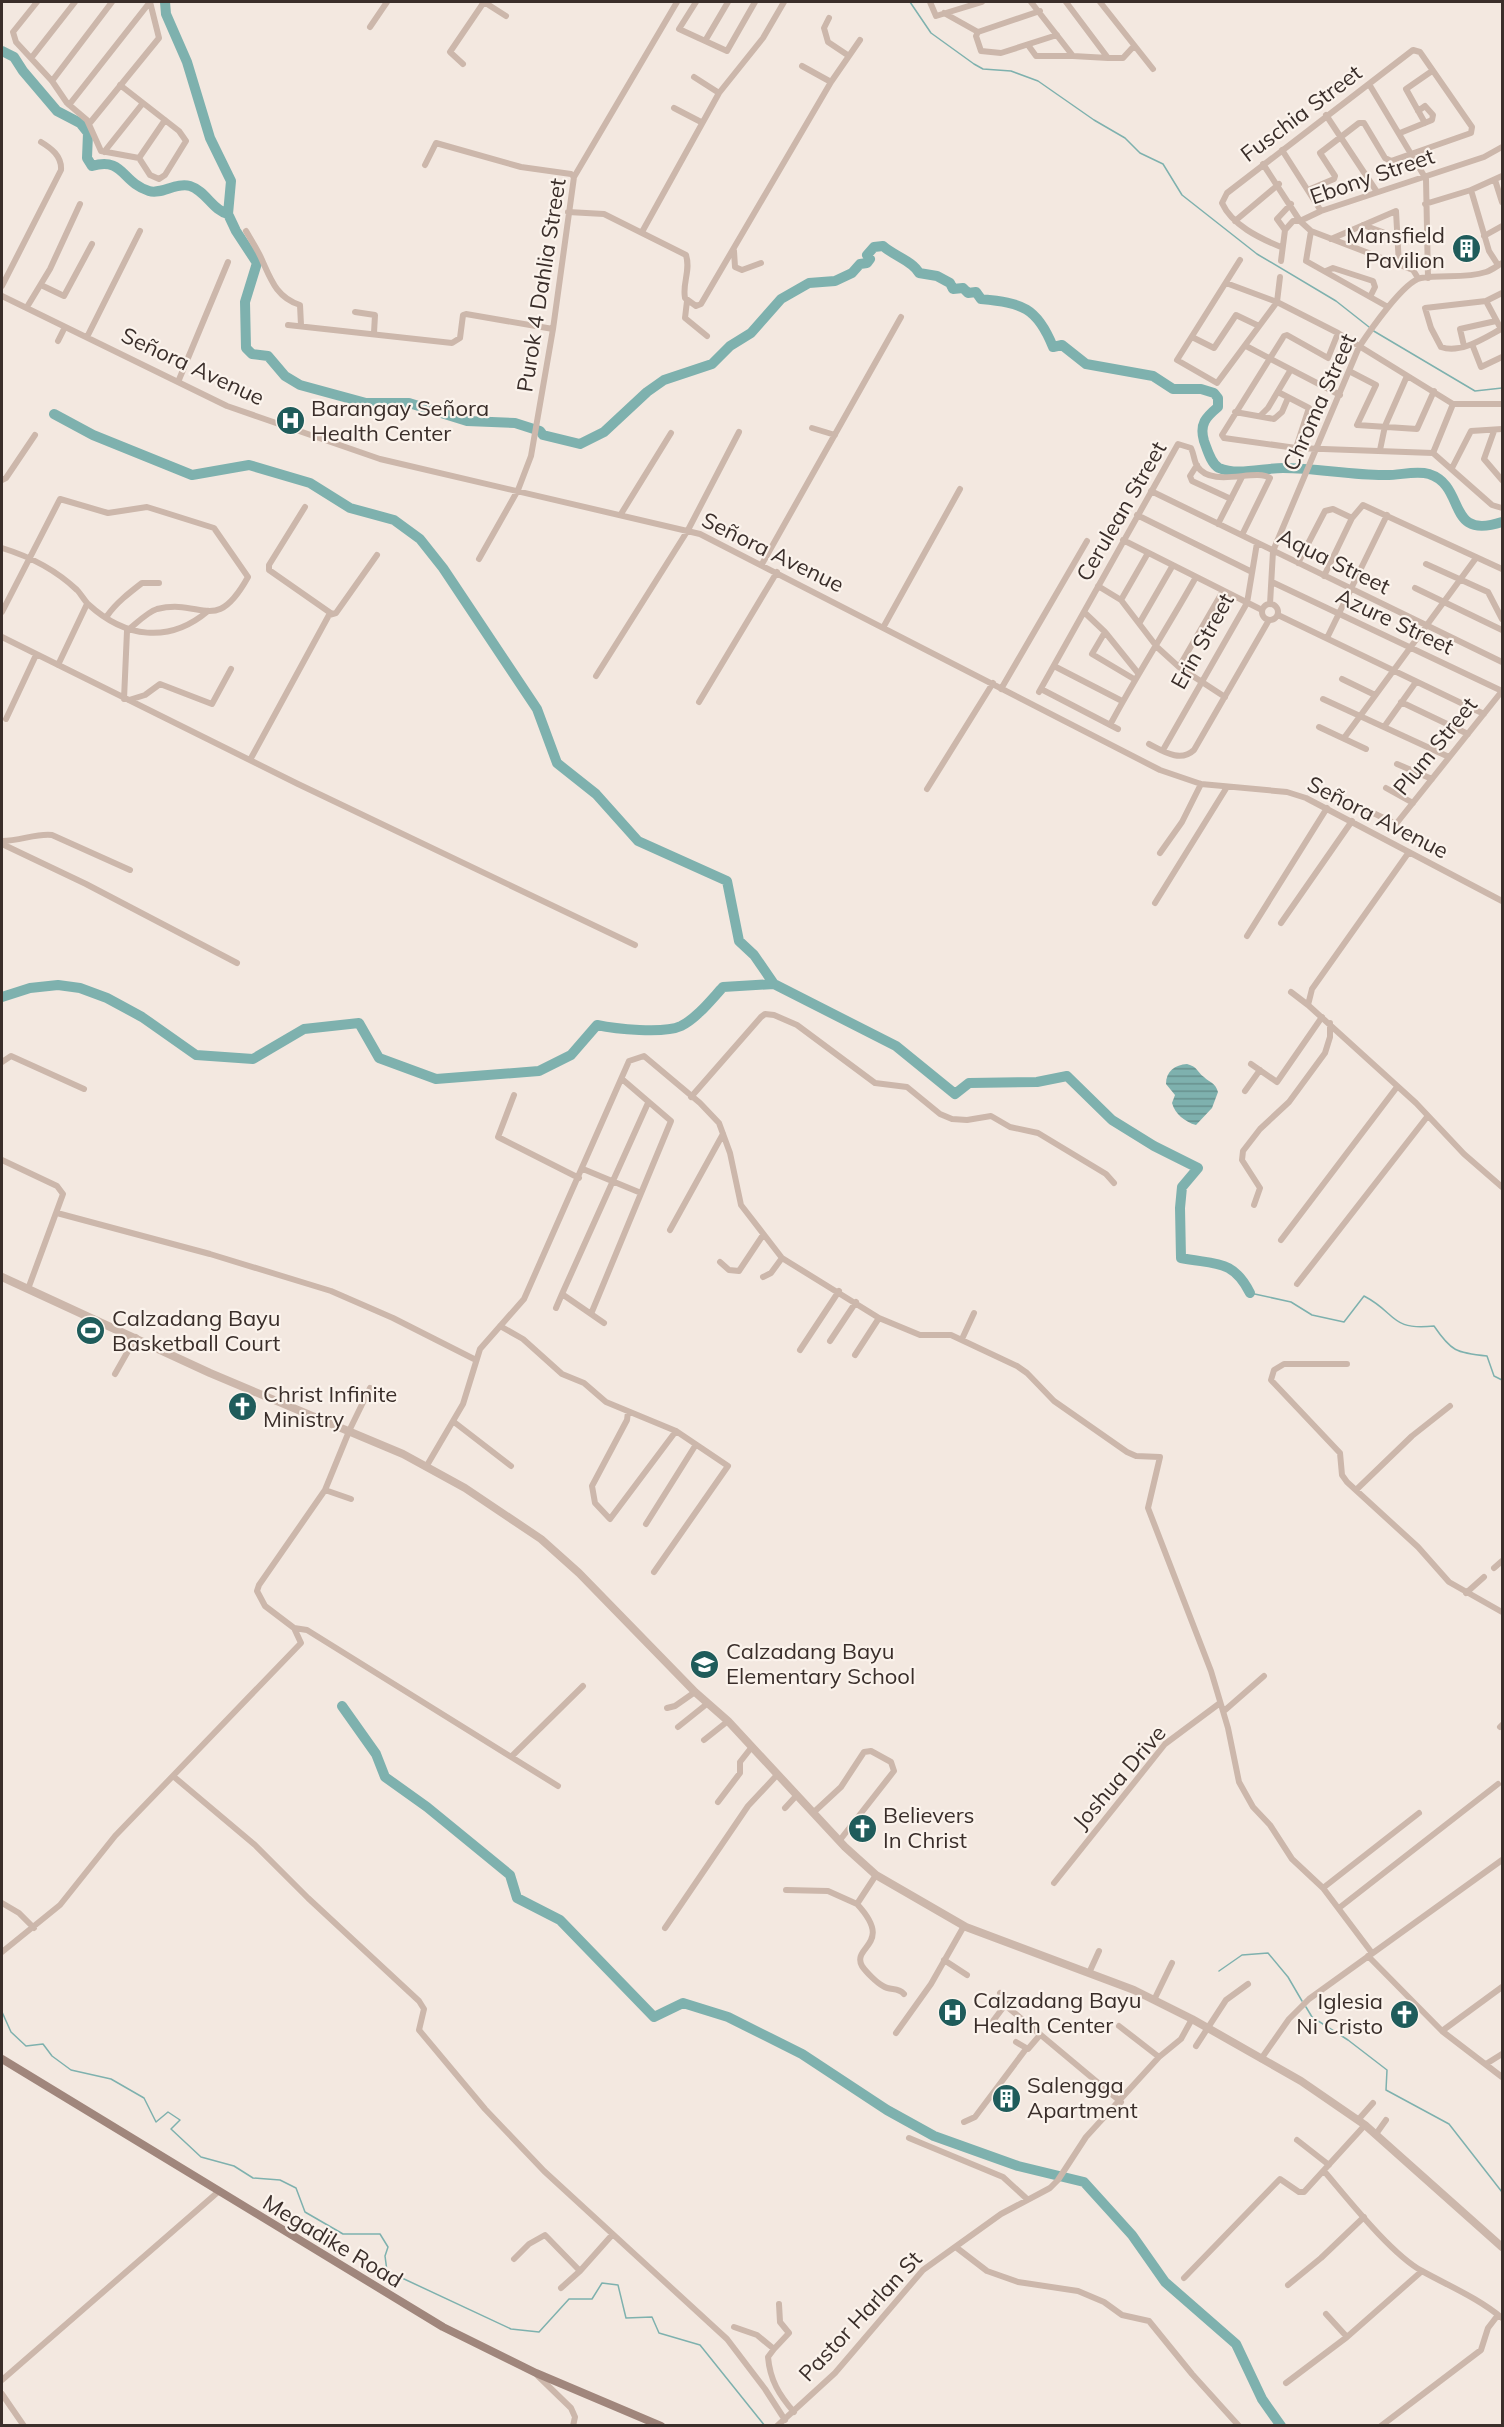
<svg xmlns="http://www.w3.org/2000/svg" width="1504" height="2427" viewBox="0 0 1504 2427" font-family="Mulish,sans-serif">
<defs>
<pattern id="water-rules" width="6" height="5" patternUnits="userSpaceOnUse" patternTransform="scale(1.5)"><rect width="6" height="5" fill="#7eb1ae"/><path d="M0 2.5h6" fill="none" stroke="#68908e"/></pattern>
</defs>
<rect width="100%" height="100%" fill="#f3e8e0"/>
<path fill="#bac39f" d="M 83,1320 L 105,1330 L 99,1343 L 76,1333 Z"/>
<path fill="url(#water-rules)" d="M 1187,1064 C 1198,1067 1197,1072 1204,1077 C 1210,1083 1215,1082 1218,1092 L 1212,1108 L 1196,1125 C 1185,1122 1175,1114 1172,1103 L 1175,1095 L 1166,1084 C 1166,1071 1175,1065 1187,1064 Z"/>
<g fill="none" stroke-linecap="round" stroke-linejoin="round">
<path stroke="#7eb1ae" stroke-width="1.5" d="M 910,2 L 931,33 L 974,64 L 983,69 L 1011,71 L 1038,81 L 1094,120 L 1125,138 L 1140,153 L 1163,164 L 1182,195 L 1257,254 L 1336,301 L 1369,327
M 1372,330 L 1475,391 L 1502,388
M 1250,1293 L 1291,1302 L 1312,1315 L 1344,1322 L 1364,1296 C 1397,1313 1390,1331 1434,1326 C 1451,1351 1456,1353 1487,1356 L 1494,1376 L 1502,1380
M 1219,1971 L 1242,1955 L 1268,1953 L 1288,1977 L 1302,2001
M 1306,2007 L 1312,2017 L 1348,2040 L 1387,2070 L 1386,2090 L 1449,2124 L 1502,2192
M 2,2012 L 11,2032 L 26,2046 L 43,2044 L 52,2056 L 71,2070 L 111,2079 L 144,2098 L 156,2122 L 168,2112 L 180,2120 L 171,2129 L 201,2157 L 234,2166 L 253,2178 L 280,2180 L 296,2188 L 305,2212 L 343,2234 L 380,2234 L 388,2247 L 385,2256 L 387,2271 L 511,2329 L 539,2332 L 569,2299 L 592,2299 L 602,2283 L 618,2285 L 626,2318 L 652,2317 L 659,2333 L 700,2345 L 765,2426"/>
<path stroke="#7eb1ae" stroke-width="10" d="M 165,2 L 166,14 L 187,62 L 210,138 L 231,181 L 228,214
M 2,51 L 14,57 L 23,71 L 57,111 L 80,123 L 88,133 L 87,158 L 92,166 C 124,157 121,182 149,191 C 161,195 176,182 190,186 C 206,191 213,211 228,214 L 236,231 L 257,263 L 245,302 L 246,348 L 252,354 L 268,356 L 285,376 L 300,385 L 366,403 L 409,403 L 467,421 L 515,423 L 540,431 L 543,435 L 580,444 L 604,432 L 647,392 L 664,380 L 712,364 L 730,346 L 751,333 L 781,299 L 809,283 L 835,281 L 852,273 L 860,264 L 867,263 L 870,259 L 867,255 L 874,247 L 883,246 C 894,256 913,261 919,273 L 937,276 L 950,283 L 953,289 L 963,288 L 968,293 L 976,292 L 981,299 C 1022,303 1037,307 1053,347 L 1062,345 L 1086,364 L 1153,376 L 1173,389 L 1201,389 L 1214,393 L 1218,398 L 1218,407 C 1206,417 1199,424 1204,441 C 1207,449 1211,464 1219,468 C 1237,476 1263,468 1283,468 C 1316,468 1350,475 1383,475 C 1398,476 1415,470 1429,474 C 1467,486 1445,541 1502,522
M 54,414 L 93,435 L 192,475 L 249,465 L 310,483 L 350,508 L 394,520 L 420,539 L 443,568 L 537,709 L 557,763 L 596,794 L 638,841 L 727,881 L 739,941 L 754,955 L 774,984 L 896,1046 L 955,1094 L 969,1083 L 1037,1082 L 1067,1076 L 1112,1120 L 1154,1146 L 1198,1168 L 1182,1187 L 1180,1208 L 1181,1258 C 1216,1265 1233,1259 1250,1293
M 2,997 L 30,988 L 58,985 L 80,988 L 107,998 L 142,1017 L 196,1055 L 253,1059 L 304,1029 L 359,1023 L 379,1058 L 436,1079 L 539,1071 L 571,1055 L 597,1025 C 615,1029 664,1034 681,1026 C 697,1018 711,1000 723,987 L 774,984
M 342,1706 L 376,1754 L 385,1777 L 427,1807 L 510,1875 L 517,1898 L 560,1920 L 654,2017 L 683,2003 L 728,2017 L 802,2054 L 887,2110 L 934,2136 L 1018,2166 L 1084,2182 L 1132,2235 L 1165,2282 L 1236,2344 L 1262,2399 L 1281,2426"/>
<path stroke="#ccb7ab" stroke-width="6" d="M 37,2 L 13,32 L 16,42 L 52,81 L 67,103 L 87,120 L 101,151 L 139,158 L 150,175 L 159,179 L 165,175 L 186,141 L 179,131 L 120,85
M 484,2 L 506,16
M 696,2 L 679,29 L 727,51 L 755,2
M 930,2 L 936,16 L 982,2
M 1031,2 L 1073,56 L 1108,58
M 1066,2 L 1108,58 L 1123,58 L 1134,46
M 1100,2 L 1153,69
M 1040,11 L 978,32 L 976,36 L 981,51 L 1001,53 L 1057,35
M 944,13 L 978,32
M 829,18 L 824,28 L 828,42 L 849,56
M 370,27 L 387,2
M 705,41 L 728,2
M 1028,45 L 1036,56 L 1073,56
M 32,57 L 75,2
M 463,64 L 450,52 L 484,2
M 802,66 L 831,82
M 694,77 L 719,93
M 52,81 L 112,2
M 1369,84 L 1426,179 L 1428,278
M 69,105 L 150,2
M 674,108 L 701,122
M 1326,115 L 1377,192
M 1425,123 L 1406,89 L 1432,71
M 89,124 L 159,38 L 150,2
M 1400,133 L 1432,120 L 1433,115 L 1425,106 L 1418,111
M 1282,150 L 1321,211
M 104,152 L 143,103
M 139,158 L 165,120
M 1263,164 L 1300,221 L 1311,231 L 1413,270 L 1418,278
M 425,165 L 436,143 L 521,167 L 571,174 L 574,177
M 1495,180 L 1502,202
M 1471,190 L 1489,251 L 1498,265
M 1425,204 L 1471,190 L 1502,176
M 568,212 L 604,214 L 686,255 C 691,271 682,283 685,298 L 696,306 L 701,304 L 831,82 L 860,40
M 1235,221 L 1279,184
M 1363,225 L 1399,238
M 1285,230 L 1277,219 L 1291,204
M 246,231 C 251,240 258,250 262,260 C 271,280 277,298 300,305 L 301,325
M 1311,231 L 1306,261 L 1388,307
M 642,232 L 719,93 L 763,38 L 784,2
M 1484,236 L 1502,226
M 1331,239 L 1396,211 L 1399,265
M 1281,247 C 1259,238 1232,225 1222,203 L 1227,193 L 1413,50 L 1420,52 L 1472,127 L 1471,133 L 1391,161 L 1385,158 L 1364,123 L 1359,123 L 1320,153 L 1335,176 L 1334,179 L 1308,190
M 734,251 L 735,267 L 742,270 L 761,263
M 1240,260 L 1177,360 L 1217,383 L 1277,302 L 1280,277
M 1281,261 L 1285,230 L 1293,221 L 1300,221 L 1321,211 L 1484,157 L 1502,147
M 1326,271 L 1333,268 L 1373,281 L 1375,287 L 1371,295
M 1226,283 L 1277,302 L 1338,333 L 1453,404 L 1502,404
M 41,285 L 64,296 L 92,244
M 2,286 L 61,170 C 62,156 51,148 41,142
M 2,296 L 227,406 L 380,459 L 700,534 L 1160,770 L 1201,784 L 1287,792 L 1306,798 L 1502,901
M 687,301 L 685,318 L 707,336
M 1486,301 L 1501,329 C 1484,338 1461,354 1441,347 L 1431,328 L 1425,308 L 1486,301 L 1502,293
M 27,307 L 50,269 L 80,204
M 355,312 L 375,315 L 374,333
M 288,325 L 452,343 L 460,338 L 463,315 L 466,314 L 553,329
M 87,337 L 140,231
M 1192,337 L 1214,348 L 1236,315 L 1259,326
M 58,341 L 65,327
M 1472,344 L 1481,367 L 1502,357
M 1246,346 L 1340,395
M 1464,346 L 1460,329 L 1496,321
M 1349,371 L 1376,385 L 1357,425 L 1417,429 L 1434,391
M 178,382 L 228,262
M 1278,392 L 1309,408 L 1296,448 L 1433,453 L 1492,505 L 1502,508
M 1235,412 L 1274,419 L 1282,412 L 1288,398
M 1260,416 L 1268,408 L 1290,371
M 812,428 L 835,435
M 1494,431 L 1484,459 L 1502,480
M 1296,448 L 1224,438 L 1222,435 L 1284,336 L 1287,335 L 1328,358 L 1338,333
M 1380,450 L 1385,426 L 1407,376
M 1433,453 L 1453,404
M 1197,465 L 1190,476 L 1192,481 L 1231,499
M 1452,468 L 1471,431 L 1502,429
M 2,480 L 6,478 L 35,435
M 1151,491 L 1502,662
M 305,507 L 269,565 L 269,570 L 332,614
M 621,514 L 671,433
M 1137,515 L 1252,572
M 1218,524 L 1242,477
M 1123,540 L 1262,610
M 2,548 C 28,556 56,570 77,590 C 81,594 84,600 88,604 C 125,638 169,644 208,611
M 479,559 L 518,490 L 531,456 L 553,329 L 574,177 L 677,2
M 1298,563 L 1325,511 L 1333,509 L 1352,518
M 762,564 L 901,317
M 1426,564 L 1488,592 L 1502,619
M 1324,576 L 1352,518 L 1363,505 L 1502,569
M 1272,582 L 1502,691
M 1098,586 L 1121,600 L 1157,647 L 1179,667 L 1225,697
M 1415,588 L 1502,630
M 1121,600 L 1148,553
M1262 612a8 8 0 1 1 16 0a8 8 0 1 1-16 0Z
M 1270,604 L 1273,551 L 1359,347 C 1369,332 1404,281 1421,278 C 1442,274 1465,279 1486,272 C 1492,270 1497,266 1502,263
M 2,612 L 60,499 L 108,513 L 147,507 L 214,528 L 248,577 C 215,636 203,598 157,609 C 147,612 136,624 127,631 L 124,699
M 1084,612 L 1105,632 L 1138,673
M 1278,615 L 1484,714
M 107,616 C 116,603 129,593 142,583 L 159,583
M 1140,622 L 1173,565
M 884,626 L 960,489
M 1105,632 L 1092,654 L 1134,679
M 2,637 L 298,784 L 635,945
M 1327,638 L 1387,515
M 58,665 L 87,604
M 1054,666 L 1122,701
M 1179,667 L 1223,591
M 596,676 L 688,530 L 739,432
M 1342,679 L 1375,695
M 1001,689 L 1087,541
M 1041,689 L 1118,729
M 1039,692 L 1178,444 L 1191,448 C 1194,454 1194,461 1197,466 C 1212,489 1255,468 1270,478 L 1242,535
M 1323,699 L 1449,757
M 129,700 L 145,695 L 160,684 L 212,704 L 231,669
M 699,702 L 777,572
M 1401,702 L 1468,734
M 6,719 L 36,655
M 1110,725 C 1137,674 1168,627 1196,577
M 1319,727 L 1366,749
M 1384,727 L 1416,682
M 1344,738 L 1476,558
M 1149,744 C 1163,751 1180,763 1194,750 L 1269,620
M 1163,750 L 1247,603 L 1257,543
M 250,760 L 329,615 L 336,613 L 377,555
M 1397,764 L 1432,779
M 1386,788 L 1413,803
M 927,789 L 993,683
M 1367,810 L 1396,824 L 1502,691
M 2,841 C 20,841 37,833 52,835 L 130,870
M 2,844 L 86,884 L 237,963
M 1409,852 L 1312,989 L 1308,1005 L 1416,1103 L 1464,1154 L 1502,1187
M 1160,853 L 1182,822 L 1201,784
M 1155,903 L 1227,787
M 1281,923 L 1352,821
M 1247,936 L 1327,808
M 1291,992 L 1308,1005
M 2,1062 L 11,1056 L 84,1089
M 1251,1064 L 1277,1082 L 1322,1017
M 622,1079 L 671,1121 L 591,1314 L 562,1294 L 648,1103
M 1245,1091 L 1260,1070
M 514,1095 L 498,1137 L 579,1178
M 691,1097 L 761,1017 L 765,1014 L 774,1015 L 797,1025 L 875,1083 L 907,1087 L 940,1114 L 952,1119 L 967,1120 L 991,1116 L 1010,1127 L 1038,1133 L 1106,1174 L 1114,1183
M 2,1160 L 57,1186 L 63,1194 L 28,1289
M 583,1169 L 641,1193
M 1254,1205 L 1260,1188 L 1242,1160 L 1243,1151 L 1260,1129 L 1289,1102 L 1325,1053 L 1330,1037 L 1330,1023
M 57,1213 L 210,1254 L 331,1291 L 393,1318 L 476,1360
M 670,1230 L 723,1134
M 1281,1240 L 1397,1087
M 720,1262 L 729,1270 L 739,1271 L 763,1235
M 763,1277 L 771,1273 L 782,1258
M 1297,1284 L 1427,1117
M 556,1308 L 562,1294
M 591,1314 L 604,1323
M 500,1326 L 523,1339 L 562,1374 L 584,1383 L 606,1402 L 676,1431 L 728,1466 L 654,1572
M 962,1339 L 974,1313
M 830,1341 L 856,1302
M 800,1350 L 839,1291
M 855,1355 L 879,1318
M 1347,1364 L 1284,1364 L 1274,1370 L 1271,1380 L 1340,1453 L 1342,1475 L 1347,1482 L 1418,1547 L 1449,1582 L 1502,1612
M 115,1374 L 136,1337
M 628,1412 L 627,1420 L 592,1486 L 595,1503 L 610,1519 L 676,1431
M 454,1422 L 511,1466
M 426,1467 L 463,1404 L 480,1349 L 524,1299 L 629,1061 L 644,1056 L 700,1103 L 719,1123 L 730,1153 L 741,1205 L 782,1258 L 879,1318 L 920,1335 L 951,1335 L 1017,1366 L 1027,1373 L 1054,1401 L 1127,1452 L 1136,1456 L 1160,1457 L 1148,1508 L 1211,1671 L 1228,1728 L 1239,1782 L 1253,1807 L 1270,1825 L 1292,1859 L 1323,1888 L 1372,1953
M 325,1490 L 351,1499
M 1356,1490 L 1412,1436 L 1450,1406
M 646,1524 L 695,1446
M 1494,1568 L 1502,1561
M 1466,1593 L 1484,1577
M 294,1628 L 307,1630 L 558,1786
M 667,1708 L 675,1706 L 695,1692
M 1224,1711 L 1264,1676
M 678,1727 L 708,1703
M 1500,1727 L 1502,1725
M 704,1740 L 728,1721
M 512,1756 L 583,1686
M 173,1776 L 255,1845 L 308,1898 L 419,2001 L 424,2009 L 419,2030 L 485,2109 L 544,2171 L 727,2339 L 765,2389 L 785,2420
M 718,1802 L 740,1773 L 740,1762 L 751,1748
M 785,1808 L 797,1795
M 814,1812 L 841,1787 L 864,1752 L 871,1751 L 891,1762 L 894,1771 L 840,1840
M 1054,1883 L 1165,1744 L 1220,1703
M 1323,1888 L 1419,1813
M 786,1890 L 828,1891 L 857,1904 L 876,1875
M 2,1903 L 19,1913 L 34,1928
M 857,1904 C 895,1945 851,1946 862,1966 C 866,1972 877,1983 883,1986 C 890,1991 898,1987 904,1994
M 1339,1908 L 1498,1784
M 665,1928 L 748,1806 L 777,1775
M 2,1952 L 60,1905 L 115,1836 L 301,1643 L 294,1628 L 265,1606 L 257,1591 L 259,1585 L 325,1490 L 350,1429 L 370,1388
M 1368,1956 L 1442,2031 L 1502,2077
M 944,1960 L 967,1975
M 1089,1973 L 1099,1951
M 1154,2000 L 1172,1963
M 1005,2005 L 1121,2102
M 993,2021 L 1008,2001 L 1000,1993
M 1119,2026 L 1159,2057
M 1442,2031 L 1502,1987
M 896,2033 L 931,1984 L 964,1926
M 1016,2042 L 1028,2049 L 1040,2035
M 1196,2046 L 1226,2000 L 1248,1984
M 1261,2059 L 1289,2019 L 1309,1999 L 1502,1860
M 1486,2064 L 1502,2054
M 1358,2120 L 1373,2103
M 964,2122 L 975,2117 L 1026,2049
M 1376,2134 L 1386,2120
M 909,2138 L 1003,2177 L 1027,2199
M 1297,2140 L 1329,2165
M 1324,2171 C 1348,2199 1391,2254 1422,2271 C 1449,2286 1478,2298 1502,2318
M 957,2248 L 987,2271 L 1018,2282 L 1078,2291 L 1104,2302 L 1122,2315 L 1149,2321 L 1192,2374 L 1239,2426
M 514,2259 L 529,2244 L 545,2235 L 580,2271
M 1184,2278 L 1280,2179 L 1299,2192 L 1304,2192 L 1365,2125
M 1288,2285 L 1321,2258 L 1364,2217
M 561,2288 L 580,2271 L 612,2235
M 1326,2314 L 1347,2337
M 734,2327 L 757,2335 L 774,2349 L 768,2357 C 770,2380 779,2395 794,2412
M 774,2349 L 789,2333 L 780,2322 L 779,2304
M 538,2376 L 571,2408 L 575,2417 L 573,2426
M 2,2380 L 218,2192
M 1286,2383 L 1347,2337 L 1422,2271
M 2,2394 L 24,2426
M 777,2426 L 835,2373 L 923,2270 L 1001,2214 L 1050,2188 L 1058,2180 L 1086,2137 L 1159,2057 L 1181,2039 L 1192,2019
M 1381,2426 L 1481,2350 L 1488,2328 L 1498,2315"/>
<path stroke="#ccb7ab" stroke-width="8" d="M 2,1277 L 210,1373 L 403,1454 L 465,1488 L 541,1539 L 579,1573 L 695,1692 L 728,1721 L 845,1847 L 876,1875 L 966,1927 L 1134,1990 L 1192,2019 L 1301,2081 L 1365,2125 L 1502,2247"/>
<path stroke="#a0867c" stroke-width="8" d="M 2,2059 L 443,2327 L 536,2373 L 661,2426"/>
</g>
<defs>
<symbol id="building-disc" viewBox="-11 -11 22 22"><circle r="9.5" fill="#1f5c5b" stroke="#fbf3ec"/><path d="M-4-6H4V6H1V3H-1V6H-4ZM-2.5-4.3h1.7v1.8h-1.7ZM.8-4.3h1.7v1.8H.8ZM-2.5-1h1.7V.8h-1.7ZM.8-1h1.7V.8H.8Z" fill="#fff"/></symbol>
<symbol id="hospital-disc" viewBox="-11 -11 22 22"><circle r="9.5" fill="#1f5c5b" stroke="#fbf3ec"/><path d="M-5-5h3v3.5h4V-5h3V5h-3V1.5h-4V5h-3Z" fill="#fff"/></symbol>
<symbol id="stadium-disc" viewBox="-11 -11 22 22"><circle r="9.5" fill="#1f5c5b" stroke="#fbf3ec"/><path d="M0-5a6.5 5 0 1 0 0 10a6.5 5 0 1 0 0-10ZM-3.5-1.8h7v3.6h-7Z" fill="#fff"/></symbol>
<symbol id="church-disc" viewBox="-11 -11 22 22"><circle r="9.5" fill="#1f5c5b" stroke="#fbf3ec"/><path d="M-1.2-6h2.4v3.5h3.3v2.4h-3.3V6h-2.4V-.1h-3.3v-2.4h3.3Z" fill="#fff"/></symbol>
<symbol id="school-disc" viewBox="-11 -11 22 22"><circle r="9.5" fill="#1f5c5b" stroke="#fbf3ec"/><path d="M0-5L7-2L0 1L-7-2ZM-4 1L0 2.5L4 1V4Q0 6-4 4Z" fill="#fff"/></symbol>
</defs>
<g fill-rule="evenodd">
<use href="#building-disc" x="1450" y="232" width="33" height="33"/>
<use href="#hospital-disc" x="274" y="404" width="33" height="33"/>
<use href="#stadium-disc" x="74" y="1314" width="33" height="33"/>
<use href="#church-disc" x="226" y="1390" width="33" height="33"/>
<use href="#school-disc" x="688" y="1648" width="33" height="33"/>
<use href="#church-disc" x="846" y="1812" width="33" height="33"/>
<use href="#hospital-disc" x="936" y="1996" width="33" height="33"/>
<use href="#church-disc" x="1388" y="1998" width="33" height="33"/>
<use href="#building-disc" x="990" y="2082" width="33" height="33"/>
</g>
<g text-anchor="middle" stroke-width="4.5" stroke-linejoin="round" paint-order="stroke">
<g font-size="22" fill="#3a2e2a" stroke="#fbf3ec">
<text transform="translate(1301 113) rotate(-37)" y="8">Fuschia Street</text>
<text transform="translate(1372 176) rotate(-19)" y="8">Ebony Street</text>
<text transform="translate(541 285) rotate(-81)" y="8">Purok 4 Dahlia Street</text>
<text transform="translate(193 366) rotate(25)" y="8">Señora Avenue</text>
<text transform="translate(1319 402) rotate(-66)" y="8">Chroma Street</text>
<text transform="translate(1121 511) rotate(-60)" y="8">Cerulean Street</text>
<text transform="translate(773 552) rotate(26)" y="8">Señora Avenue</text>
<text transform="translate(1334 561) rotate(26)" y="8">Aqua Street</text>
<text transform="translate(1395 621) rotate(25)" y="8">Azure Street</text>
<text transform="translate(1202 641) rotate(-61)" y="8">Erin Street</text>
<text transform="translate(1435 746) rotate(-51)" y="8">Plum Street</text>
<text transform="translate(1378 817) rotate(27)" y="8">Señora Avenue</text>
<text transform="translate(1119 1777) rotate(-49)" y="8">Joshua Drive</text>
<text transform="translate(333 2241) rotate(31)" y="8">Megadike Road</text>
<text transform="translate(860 2316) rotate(-47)" y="8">Pastor Harlan St</text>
</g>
<g font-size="22" fill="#3a2e2a" stroke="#fbf3ec" text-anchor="start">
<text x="1445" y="243" text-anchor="end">Mansfield<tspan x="1445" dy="25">Pavilion</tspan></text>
<text x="311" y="416">Barangay Señora<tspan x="311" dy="25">Health Center</tspan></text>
<text x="112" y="1326">Calzadang Bayu<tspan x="112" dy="25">Basketball Court</tspan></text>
<text x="263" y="1402">Christ Infinite<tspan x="263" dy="25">Ministry</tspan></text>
<text x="726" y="1659">Calzadang Bayu<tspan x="726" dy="25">Elementary School</tspan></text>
<text x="883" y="1823">Believers<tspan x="883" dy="25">In Christ</tspan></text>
<text x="973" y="2008">Calzadang Bayu<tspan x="973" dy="25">Health Center</tspan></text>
<text x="1383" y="2009" text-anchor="end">Iglesia<tspan x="1383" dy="25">Ni Cristo</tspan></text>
<text x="1027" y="2093">Salengga<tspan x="1027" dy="25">Apartment</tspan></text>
</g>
</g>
<rect width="1504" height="2427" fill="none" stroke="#3a2e2a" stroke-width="6"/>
</svg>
